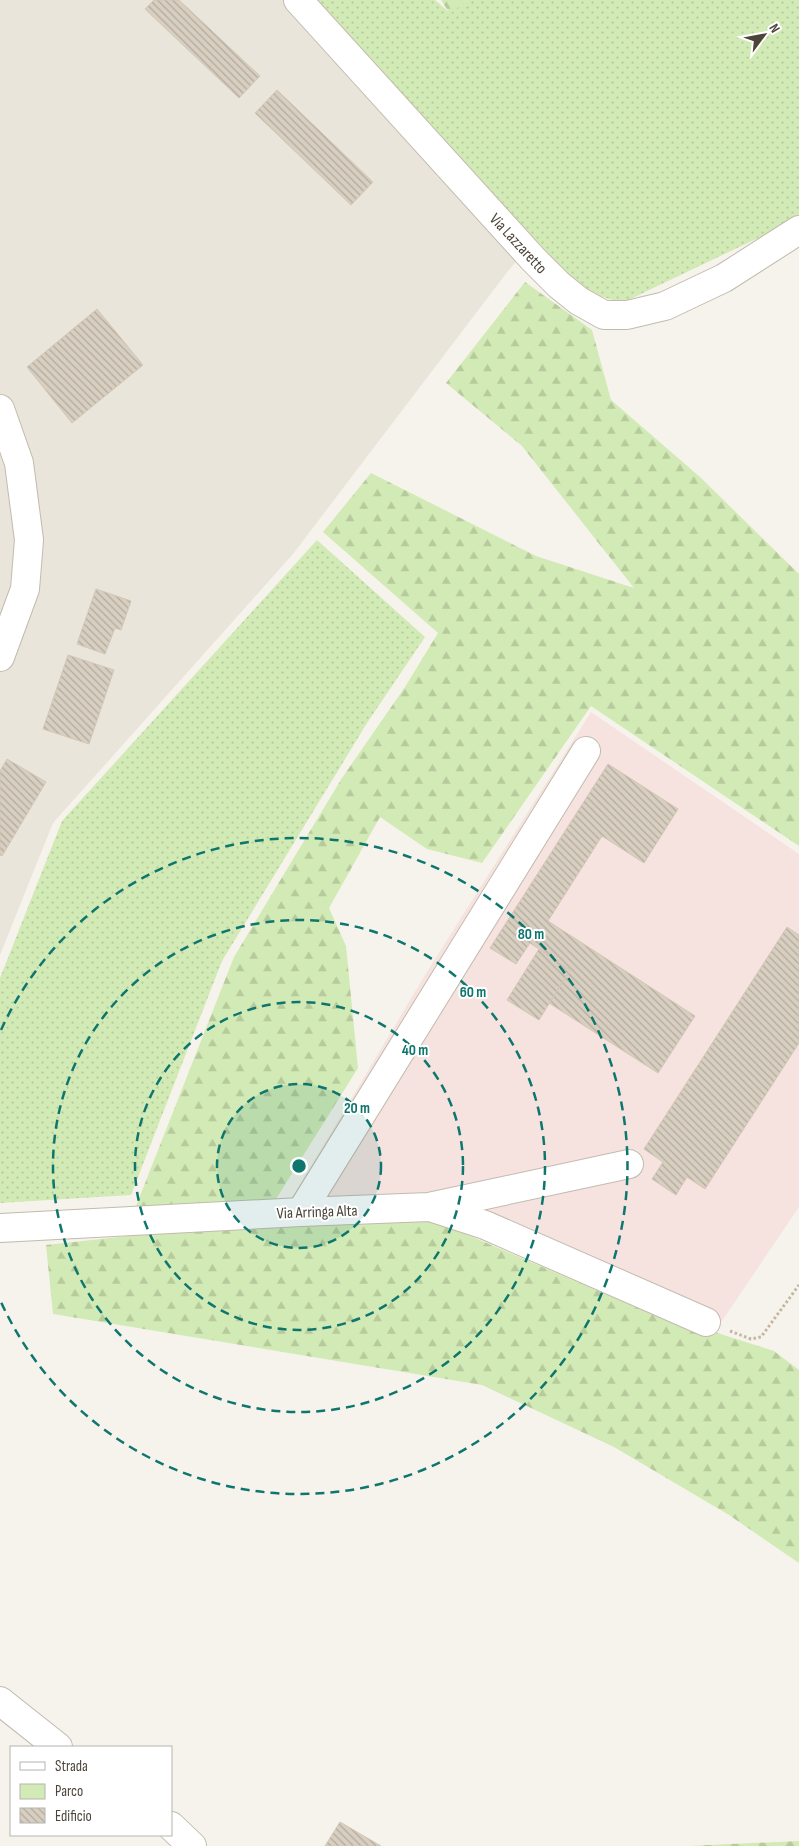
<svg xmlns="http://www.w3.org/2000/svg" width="799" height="1846" viewBox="0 0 799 1846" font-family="'Sofia Sans Condensed',sans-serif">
<defs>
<pattern id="green-dots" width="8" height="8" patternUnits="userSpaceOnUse" patternTransform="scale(1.25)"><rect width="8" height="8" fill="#d2eab5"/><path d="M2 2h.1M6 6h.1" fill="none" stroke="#b6ca9c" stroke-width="1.8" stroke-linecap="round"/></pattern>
<pattern id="forest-firs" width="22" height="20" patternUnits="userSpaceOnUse" patternTransform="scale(1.25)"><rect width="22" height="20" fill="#d2eab5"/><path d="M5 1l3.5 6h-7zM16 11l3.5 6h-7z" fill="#b6ca9c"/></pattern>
<pattern id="building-back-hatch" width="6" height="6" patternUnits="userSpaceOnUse" patternTransform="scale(1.25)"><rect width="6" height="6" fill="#d8cfc1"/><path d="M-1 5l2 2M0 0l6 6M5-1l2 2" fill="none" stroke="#b1aa9e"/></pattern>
</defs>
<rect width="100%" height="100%" fill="#f6f3ec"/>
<path fill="#eae5da" d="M 0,0 L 307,0 L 533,242 L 508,271 L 293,554 L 53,823 L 0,955 Z"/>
<path fill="#f6e3e0" d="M 591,712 L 799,854 L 799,1207 L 722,1321 L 542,1237 L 283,1213 L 425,975 Z"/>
<path fill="url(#green-dots)" d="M 298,0 L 435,0 L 450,13 L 467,0 L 799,0 L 799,215 L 779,228 L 622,303 L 587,292 L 533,259 Z
M 317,540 L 425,637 L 367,723 L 222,961 L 131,1195 L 0,1203 L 0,978 L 62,821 Z"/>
<path fill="url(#forest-firs)" d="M 441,0 L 467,0 L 450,14 Z
M 525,282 L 592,330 L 611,400 L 700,477 L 799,574 L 799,846 L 591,706 L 482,863 L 427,849 L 380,817 L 329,908 L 346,946 L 358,1068 L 271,1207 L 136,1206 L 234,957 L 342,778 L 405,687 L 438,633 L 323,532 L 371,473 L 536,556 L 634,588 L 522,446 L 446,383 Z
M 426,1217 L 638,1308 L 774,1351 L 799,1370 L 799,1563 L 729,1515 L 614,1447 L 482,1385 L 53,1314 L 46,1245 L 265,1221 Z
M 799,1841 L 799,1846 L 687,1846 Z"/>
<path fill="url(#building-back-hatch)" stroke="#d3c7b4" d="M 154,0 L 179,0 L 260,76 L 239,98 L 145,9 Z
M 277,90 L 373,182 L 351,205 L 255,113 Z
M 97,309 L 143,365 L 72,423 L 27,367 Z
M 96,589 L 131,601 L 121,630 L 115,628 L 105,654 L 77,644 Z
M 68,655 L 114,670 L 89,744 L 43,729 Z
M 7,759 L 46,782 L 2,856 L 0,855 L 0,771 Z
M 608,764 L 678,809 L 644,863 L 602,836 L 548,921 L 695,1016 L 658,1073 L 549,1003 L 570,970 L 530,943 L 516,964 L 490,948 Z
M 787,927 L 799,935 L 799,1043 L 705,1189 L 687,1177 L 676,1195 L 652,1179 L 663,1162 L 644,1149 Z
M 539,949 L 570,970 L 539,1020 L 507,1000 Z
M 340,1822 L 381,1846 L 325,1846 Z"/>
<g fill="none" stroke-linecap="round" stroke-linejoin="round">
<defs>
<path id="minor" d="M 298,0 L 533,259 L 559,285 L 579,301 L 604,315 L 627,315 L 665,306 L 724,278 L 799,230
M 0,409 L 19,463 L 29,540 L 25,589 L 0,657
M 430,1207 L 485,1225 L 706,1322
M 301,1212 L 586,751
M 0,1228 L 301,1212 L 429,1207 L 629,1164
M 0,1701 L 58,1747
M 171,1826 L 192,1846"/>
</defs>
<use href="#minor" stroke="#c2bbae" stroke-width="30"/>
<path stroke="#c4b79f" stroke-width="3" stroke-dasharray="2.5 2.5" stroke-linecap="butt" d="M 730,1331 L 751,1339 L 761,1337 L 799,1285"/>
<use href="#minor" stroke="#fff" stroke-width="28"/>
</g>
<circle cx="299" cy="1166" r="82" fill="#0f766e" fill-opacity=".12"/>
<g fill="none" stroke="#0f766e" stroke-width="2.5" stroke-dasharray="9 6">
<circle cx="299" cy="1166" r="82"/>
<circle cx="299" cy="1166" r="164"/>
<circle cx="299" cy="1166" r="246"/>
<path d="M1 1030A328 328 0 1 1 1 1302"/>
</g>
<g text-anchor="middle" stroke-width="4" stroke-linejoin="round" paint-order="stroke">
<g font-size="16" fill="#4b4439" stroke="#fff">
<text transform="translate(519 243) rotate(47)" y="6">Via Lazzaretto</text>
<text transform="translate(317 1211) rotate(-2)" y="6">Via Arringa Alta</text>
</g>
</g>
<circle cx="299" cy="1166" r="8" fill="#0f766e" stroke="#fff" stroke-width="2.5"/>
<g font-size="15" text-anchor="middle" font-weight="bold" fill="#0f766e" stroke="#fff" stroke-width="4" stroke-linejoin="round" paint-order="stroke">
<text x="531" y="939">80 m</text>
<text x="473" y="997">60 m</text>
<text x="415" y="1055">40 m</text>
<text x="357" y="1113">20 m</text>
</g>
<rect x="10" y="1746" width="162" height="90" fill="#ffffff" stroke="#b7b4b0"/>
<rect x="20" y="1762" width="25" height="8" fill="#ffffff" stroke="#b7b4b0"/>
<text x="55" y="1771" font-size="15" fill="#4b4439">Strada</text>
<rect x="20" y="1784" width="25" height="15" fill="#d2eab5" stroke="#b7b4b0"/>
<text x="55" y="1796" font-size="15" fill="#4b4439">Parco</text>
<rect x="20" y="1808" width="25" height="15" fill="url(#building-back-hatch)" stroke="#b7b4b0"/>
<text x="55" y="1821" font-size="15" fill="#4b4439">Edificio</text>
<g transform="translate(764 35) rotate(58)" stroke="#ffffff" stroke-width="4" paint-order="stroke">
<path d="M0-4L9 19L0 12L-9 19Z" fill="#4b4439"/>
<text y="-8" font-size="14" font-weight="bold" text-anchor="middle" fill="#4b4439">N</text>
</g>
</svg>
